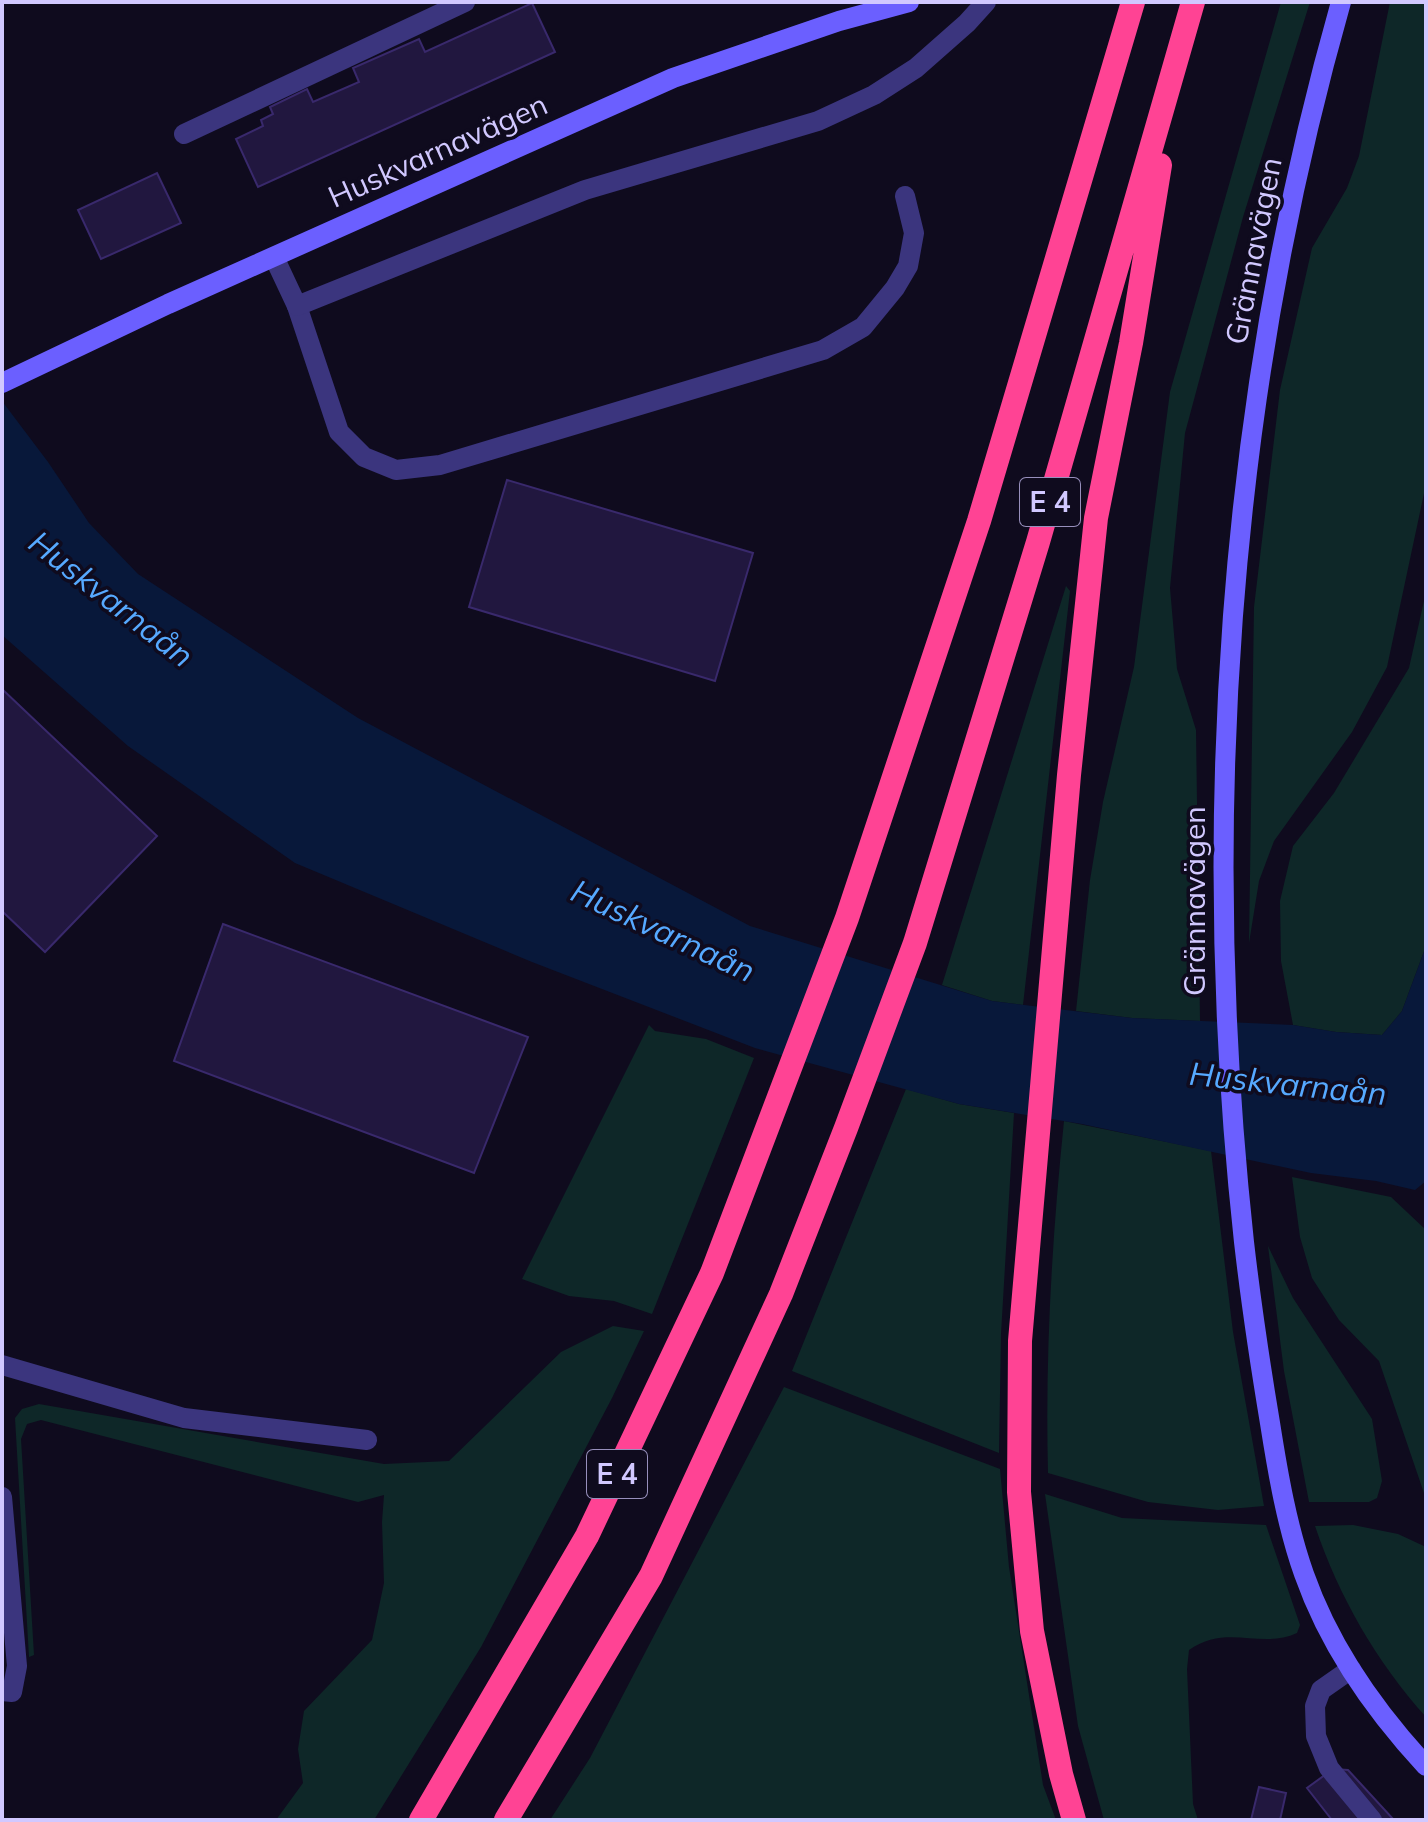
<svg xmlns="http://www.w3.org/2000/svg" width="1428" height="1822" viewBox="0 0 1428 1822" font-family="Mulish,sans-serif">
<rect width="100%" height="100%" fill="#0f0b1e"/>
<path fill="#0e2728" d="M 1281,2 L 1310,2 L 1243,217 L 1185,433 L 1170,588 L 1177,669 L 1196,730 L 1200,1021 L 1132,1018 L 1076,1011 L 1090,880 L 1103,802 L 1134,667 L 1170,392 Z
M 1390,2 L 1426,2 L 1426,484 L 1387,667 L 1352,732 L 1274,841 L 1259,881 L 1249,943 L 1254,607 L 1280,390 L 1312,248 L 1347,188 L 1359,156 Z
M 1066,586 L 1070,591 L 1023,1005 L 992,1001 L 942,985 Z
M 1426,592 L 1426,946 L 1402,1011 L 1382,1035 L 1336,1032 L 1293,1025 L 1281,961 L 1280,901 L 1293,846 L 1334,793 L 1409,668 Z
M 649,1025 L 655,1031 L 706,1039 L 754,1058 L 652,1314 L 614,1301 L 569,1296 L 522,1279 Z
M 906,1089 L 959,1104 L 1014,1113 L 1001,1334 L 999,1453 L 792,1371 Z
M 1064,1121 L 1211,1151 L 1233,1332 L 1264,1506 L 1218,1510 L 1148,1502 L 1048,1473 C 1045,1355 1052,1238 1064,1121 Z
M 1292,1177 L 1391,1197 L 1426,1230 L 1426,1499 L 1379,1361 L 1339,1320 L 1312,1278 L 1300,1237 Z
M 1268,1246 L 1293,1298 L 1372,1419 L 1382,1481 L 1377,1498 L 1369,1502 L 1309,1502 L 1284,1371 Z
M 613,1326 L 644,1331 L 612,1398 L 481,1647 L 374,1820 L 276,1820 L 303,1783 L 298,1749 L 304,1711 L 372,1640 L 384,1583 L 382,1522 L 384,1495 L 358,1502 L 41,1420 L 27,1424 L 21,1439 L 34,1655 L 29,1657 L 15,1418 L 22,1409 L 39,1404 L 384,1464 L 449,1461 L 561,1352 Z
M 784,1387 L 1000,1469 L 1009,1567 L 1043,1785 L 1056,1820 L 550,1820 L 590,1758 Z
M 1045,1494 L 1122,1518 L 1266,1525 L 1300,1625 L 1297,1633 C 1261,1650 1227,1623 1189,1650 L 1187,1669 L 1193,1804 L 1198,1820 L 1104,1820 L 1078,1726 Z
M 1353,1525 L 1398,1534 L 1426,1547 L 1426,1717 C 1376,1661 1339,1597 1315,1526 Z"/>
<path fill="#08183a" d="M 2,401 L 48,462 L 89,523 L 138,574 L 358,718 L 750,926 L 992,1001 L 1132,1018 L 1293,1025 L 1336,1032 L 1382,1035 L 1402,1011 L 1426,946 L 1426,1181 L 1415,1190 L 1376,1181 L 1311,1173 L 1082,1124 L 959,1104 L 755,1048 L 532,962 L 295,863 L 128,746 L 2,635 Z"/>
<path fill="#21173f" stroke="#39296c" stroke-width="2" d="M 532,3 L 555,52 L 258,187 L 236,139 L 263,126 L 261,120 L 273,114 L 270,107 L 307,89 L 313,102 L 359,82 L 353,68 L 419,39 L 425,52 Z
M 157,173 L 181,223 L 101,259 L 78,210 Z
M 507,480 L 753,553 L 715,681 L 469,607 Z
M 2,689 L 157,836 L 45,952 L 2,911 Z
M 223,924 L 528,1037 L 474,1173 L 174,1061 Z
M 1333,1769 L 1348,1770 L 1394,1820 L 1332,1820 L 1307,1788 Z
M 1259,1787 L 1286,1793 L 1280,1820 L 1251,1820 Z"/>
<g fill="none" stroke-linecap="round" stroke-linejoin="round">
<path stroke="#3b357e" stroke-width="20" d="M 184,134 L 465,2
M 297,306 L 339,432 L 364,457 L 396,470 L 440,465 L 823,350 L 863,327 L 895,288 L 908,266 L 914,233 L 905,196
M 1351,1669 L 1321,1690 L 1315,1706 L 1316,1736 L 1329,1768 L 1372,1820"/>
<path stroke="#3b357e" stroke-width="20" d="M 274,257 L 297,306 L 585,190 L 818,121 L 874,95 L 916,68 L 967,23 L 986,2
M 2,1365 L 184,1418 L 367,1440
M 2,1497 L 17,1666 L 12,1692 L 2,1691"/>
<path stroke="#6b5fff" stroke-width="20" d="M 1341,2 C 1227,403 1199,828 1244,1242 C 1251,1303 1260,1363 1270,1423 C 1278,1474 1287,1526 1304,1574 C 1329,1645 1375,1711 1426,1766
M 2,383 L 168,304 L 673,78 L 839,21 L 909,2"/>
<path stroke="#ff4394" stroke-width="24" d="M 421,1820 L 587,1536 L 712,1273 L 847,918 L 979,521 L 1133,2
M 506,1820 L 651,1576 L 781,1294 L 846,1128 L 915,943 L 1038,542 L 1193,2
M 1074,1820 L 1061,1774 L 1032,1631 L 1019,1492 L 1020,1341 L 1069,775 L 1096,518 L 1131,343 L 1160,165"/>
</g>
<g text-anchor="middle" stroke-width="7" stroke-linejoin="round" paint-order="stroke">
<g fill="#0f0b1e" stroke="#978fbc" stroke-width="2">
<rect x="1020" y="478" width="60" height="48" rx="6"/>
<rect x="587" y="1450" width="60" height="48" rx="6"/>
</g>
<g font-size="28" font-weight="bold" fill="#d1c8ff">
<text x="1050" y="512">E 4</text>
<text x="617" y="1484">E 4</text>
</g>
<g font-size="30" fill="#d1c8ff" stroke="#0f0b1e">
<text transform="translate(438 151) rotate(-24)" y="10">Huskvarnavägen</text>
<text transform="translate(1254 251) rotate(-79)" y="10">Grännavägen</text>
<text transform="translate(1195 901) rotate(-90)" y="10">Grännavägen</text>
</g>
<g font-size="32" font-style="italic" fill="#56a9ff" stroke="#0f0b1e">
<text transform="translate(111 599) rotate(38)" y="11">Huskvarnaån</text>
<text transform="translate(663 931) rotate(25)" y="11">Huskvarnaån</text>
<text transform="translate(1288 1084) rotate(6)" y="11">Huskvarnaån</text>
</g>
</g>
<rect width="1428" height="1822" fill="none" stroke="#d1c8ff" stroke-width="8"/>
</svg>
